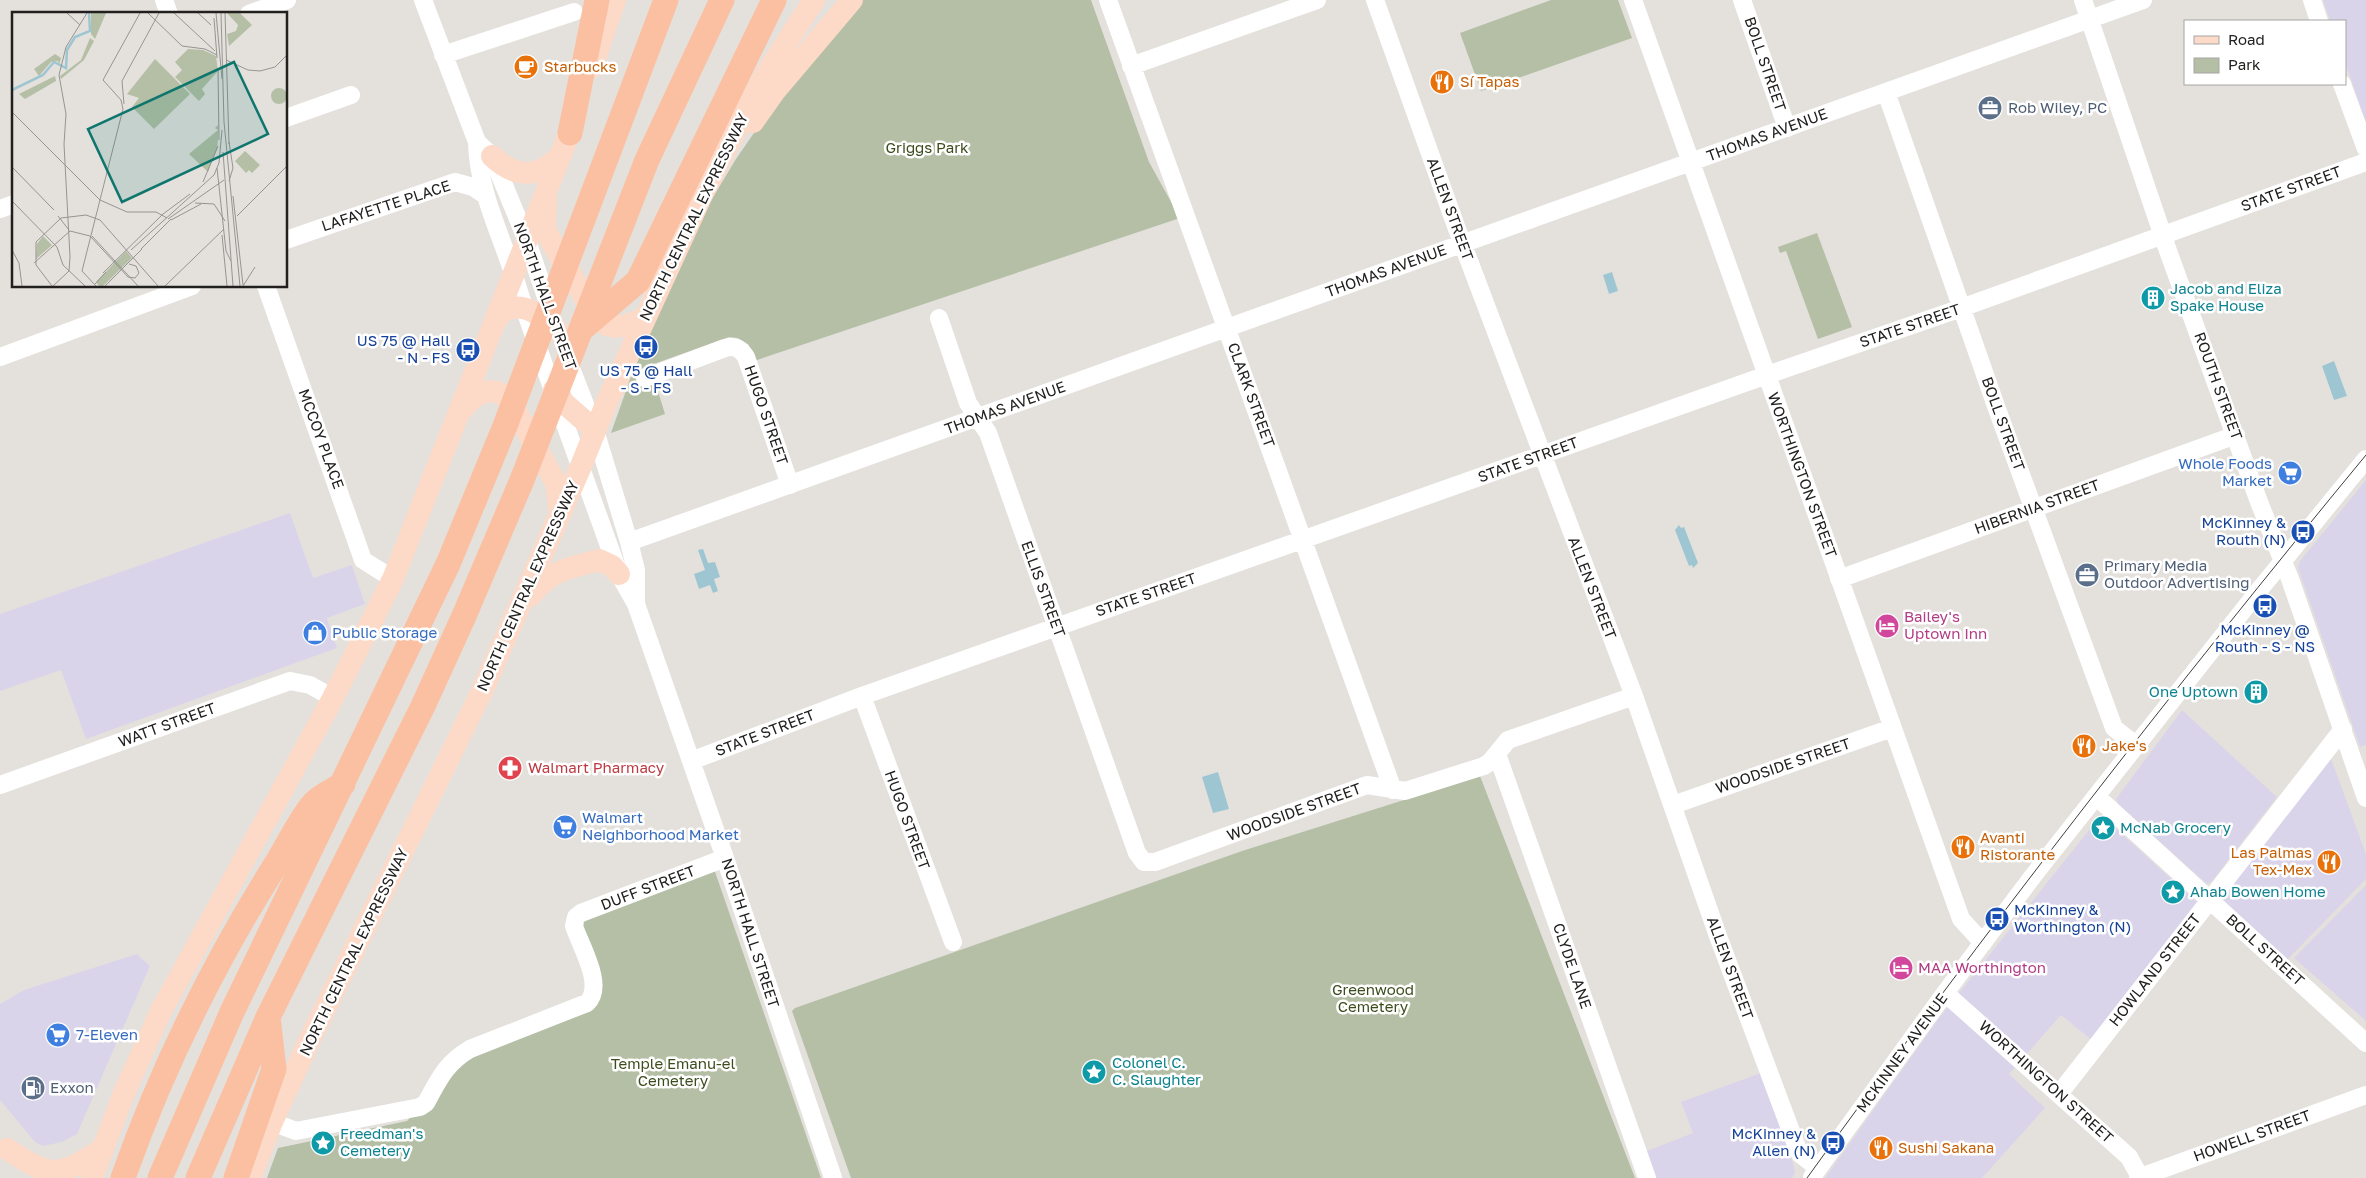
<svg xmlns="http://www.w3.org/2000/svg" width="2366" height="1178" viewBox="0 0 2366 1178" font-family="'Golos Text',sans-serif">
<rect width="100%" height="100%" fill="#e4e1dd"/>
<path fill="#dad4ea" d="M 2323,0 L 2366,0 L 2366,123 L 2345,62 L 2345,21 L 2330,21 Z
M 2366,480 L 2366,745 L 2360,747 L 2298,568 L 2300,561 Z
M 290,513 L 313,578 L 352,565 L 365,604 L 327,618 L 337,648 L 86,739 L 61,670 L 0,691 L 0,614 Z
M 2182,710 L 2277,797 L 2212,881 L 2207,884 L 2118,804 L 2116,799 Z
M 2330,756 L 2366,854 L 2366,879 L 2287,960 L 2219,899 Z
M 2101,815 L 2202,907 L 2094,1042 L 2061,1015 L 2009,1074 L 2045,1108 L 1982,1178 L 1825,1178 L 1939,1018 Z
M 2366,885 L 2366,1021 L 2294,958 Z
M 137,954 L 150,966 L 77,1134 L 62,1142 L 43,1146 L 35,1142 L 0,1100 L 0,1004 L 24,990 Z
M 1761,1073 L 1794,1166 L 1795,1173 L 1792,1178 L 1653,1178 L 1644,1152 L 1693,1133 L 1681,1102 Z"/>
<path fill="#b4bfa5" d="M 860,0 L 1091,0 L 1149,162 L 1180,218 L 751,362 L 749,345 L 738,338 L 729,337 L 637,370 L 642,385 L 655,382 L 665,414 L 611,433 L 633,371 L 698,222 L 736,159 L 772,107 Z
M 1551,0 L 1618,0 L 1632,38 L 1481,91 L 1460,33 Z
M 1817,233 L 1852,327 L 1818,339 L 1786,251 L 1780,253 L 1778,247 Z
M 1480,776 L 1635,1178 L 851,1178 L 792,1011 L 795,1008 L 1242,851 Z
M 713,866 L 821,1178 L 267,1178 L 278,1148 L 407,1121 L 447,1079 L 460,1061 L 593,1005 L 580,921 Z"/>
<path fill="#9ec6d2" d="M 1612,272 L 1618,291 L 1609,294 L 1603,275 Z
M 2334,361 L 2347,396 L 2334,400 L 2322,366 Z
M 1679,525 L 1681,528 L 1684,527 L 1698,563 L 1693,568 L 1692,565 L 1689,566 L 1675,530 Z
M 703,549 L 708,563 L 715,562 L 720,577 L 714,579 L 718,591 L 713,593 L 710,585 L 699,589 L 694,574 L 705,570 L 698,550 Z
M 1218,772 L 1229,809 L 1213,813 L 1202,777 Z"/>
<g fill="none" stroke-linecap="round" stroke-linejoin="round">
<path stroke="#fff" stroke-width="18" d="M 164,0 L 169,14
M 423,0 L 477,142 L 492,156 L 527,241 L 551,312
M 1108,0 L 1393,790
M 1375,0 L 1457,229 L 1634,696 L 1718,936 L 1798,1150 L 1800,1154 L 1818,1168
M 1633,0 L 1961,919 L 1983,943
M 1742,0 L 1787,128
M 2083,0 L 2167,248 L 2259,502 L 2290,579 L 2366,798
M 2312,0 L 2319,21
M 249,14 L 287,0
M 443,55 L 574,12
M 1131,66 L 1317,0
M 2342,84 L 2366,149
M 1886,92 L 1997,409 L 2114,728 L 2137,746
M 286,118 L 351,95
M 477,142 C 478,189 499,230 513,273 C 545,374 584,474 619,574 L 636,604 L 725,858 L 833,1178
M 0,209 L 14,204
M 286,240 L 455,182 L 473,187 L 485,195
M 266,286 L 363,560 L 393,579
M 939,318 L 968,403 L 988,433 L 1137,853 L 1144,862 L 1155,862 L 1367,785 L 1405,791 L 1484,766 L 1490,762 L 1508,740 L 1634,696
M 0,357 L 192,286
M 567,358 L 595,430 L 629,542 L 636,570 L 636,601
M 645,378 L 725,348 C 735,345 741,349 746,357 L 790,485
M 629,542 L 2143,0
M 1839,579 L 2236,435
M 862,696 L 953,942
M 1497,754 L 1647,1178
M 691,761 L 862,696 L 1767,375 L 1950,312 L 2366,162
M 0,785 L 290,681 L 310,685 L 333,698
M 2097,797 L 2366,1043
M 1673,805 L 1892,728
M 1945,993 L 2129,1157 L 2140,1177
M 2059,1094 L 2343,729
M 272,1122 L 296,1131 L 420,1107 L 426,1103 C 439,1079 446,1063 470,1049 L 587,1003 C 605,986 581,947 574,926 L 576,917 L 581,913 L 725,858
M 1812,1177 L 1945,993 L 2033,876 L 2260,589 L 2366,459
M 2138,1178 L 2366,1095"/>
<path stroke="#fdd9c7" stroke-width="22" d="M 592,67 L 615,0
M 753,122 L 775,91 L 852,0
M 492,156 C 516,179 540,179 562,153
M 546,201 L 545,225 L 547,234 L 597,319 C 613,333 627,325 645,318
M 494,323 L 504,310 C 527,301 541,317 558,331
M 554,390 L 564,403 L 595,430
M 461,411 C 473,395 491,383 509,399 L 556,483 L 560,514
M 530,596 C 552,569 567,569 599,560 L 612,566 L 619,574
M 7,1149 C 51,1178 58,1178 101,1150
M 92,1178 L 124,1093 L 161,1011 L 333,698 L 393,579 L 576,116
M 250,1178 L 272,1122 L 311,1037 L 483,689 L 581,466 L 606,404 L 702,195 L 761,82 L 814,0"/>
<path stroke="#fbc0a2" stroke-width="25" d="M 570,133 L 597,0
M 584,327 L 638,281 L 774,0
M 123,1178 C 162,1067 214,963 276,864 C 285,850 304,812 314,803 C 322,795 334,790 343,784
M 160,1178 L 232,1012 L 448,564 L 505,426 L 666,0
M 198,1178 L 268,1017 L 423,706 L 464,616 L 522,480 L 647,160 L 722,0
M 236,1178 L 274,1069 L 268,1017"/>
<path stroke="#403e3d" stroke-width="1" d="M 1807,1178 C 1985,931 2172,690 2366,455"/>
</g>
<defs>
<symbol id="cafe-disc" viewBox="-11 -11 22 22"><circle r="9.5" fill="#e8710a" stroke="#fff"/><path d="M-5.5-4.5H6V0H3Q3 3.5 0 3.5H-2.5Q-5.5 3.5-5.5 0ZM3-3.2v2h1.7v-2ZM-6 4.5H4V6H-6Z" fill="#fff"/></symbol>
<symbol id="restaurant-disc" viewBox="-11 -11 22 22"><circle r="9.5" fill="#e8710a" stroke="#fff"/><path d="M-5-6h1v4h1v-4h1v4h1v-4h1v5L-1.5 .5V6h-2V.5L-5-1ZM5-6V6H3V1.5H1.5Q1.5-4 5-6Z" fill="#fff"/></symbol>
<symbol id="office-disc" viewBox="-11 -11 22 22"><circle r="9.5" fill="#5c6f8a" stroke="#fff"/><path d="M-6-3h4V-5.5h4V-3h4V5H-6ZM-1-4.5V-3h2v-1.5ZM-6 0V1H6V0Z" fill="#fff"/></symbol>
<symbol id="building-disc" viewBox="-11 -11 22 22"><circle r="9.5" fill="#0f9aa8" stroke="#fff"/><path d="M-4-6H4V6H1V3H-1V6H-4ZM-2.5-4.3h1.7v1.8h-1.7ZM.8-4.3h1.7v1.8H.8ZM-2.5-1h1.7V.8h-1.7ZM.8-1h1.7V.8H.8Z" fill="#fff"/></symbol>
<symbol id="bus-disc" viewBox="-11 -11 22 22"><circle r="9.5" fill="#1a4fb4" stroke="#fff"/><path d="M-5-6H5V4H4V6H2V4H-2V6H-4V4H-5ZM-3.5-4V0h7V-4ZM-3.5 1.2v1.5H-2V1.2ZM2 1.2v1.5H3.5V1.2Z" fill="#fff"/></symbol>
<symbol id="supermarket-disc" viewBox="-11 -11 22 22"><circle r="9.5" fill="#3f7fe0" stroke="#fff"/><path d="M-6-5.5h2.5l.6 2H6L4.5 2H-2.5L-4.4-4H-6ZM-1.5 3.2a1.3 1.3 0 1 0 .1 0ZM3 3.2a1.3 1.3 0 1 0 .1 0Z" fill="#fff"/></symbol>
<symbol id="hotel-disc" viewBox="-11 -11 22 22"><circle r="9.5" fill="#d1479c" stroke="#fff"/><path d="M-6-4.5h1.5V1H6V5H4.5V3h-9V5H-6ZM-4 0a1.8 1.8 0 1 1 3.6 0ZM.5 0V-2.5h3Q6-2.5 6 0Z" fill="#fff"/></symbol>
<symbol id="shop-disc" viewBox="-11 -11 22 22"><circle r="9.5" fill="#3f7fe0" stroke="#fff"/><path d="M-5-2.5h2.3a2.7 3.5 0 0 1 5.4 0H5L5.5 6h-11ZM-1.5-2.5h3a1.5 2.3 0 0 0-3 0Z" fill="#fff"/></symbol>
<symbol id="pharmacy-disc" viewBox="-11 -11 22 22"><circle r="9.5" fill="#e0444e" stroke="#fff"/><path d="M-2-6h4v4h4v4h-4v4h-4v-4h-4v-4h4Z" fill="#fff"/></symbol>
<symbol id="sight-disc" viewBox="-11 -11 22 22"><circle r="9.5" fill="#0f9aa8" stroke="#fff"/><path d="M0-6L1.8-2.2L6-1.7L2.9 1.2L3.7 5.4L0 3.3L-3.7 5.4L-2.9 1.2L-6-1.7L-1.8-2.2Z" fill="#fff"/></symbol>
<symbol id="fuel-disc" viewBox="-11 -11 22 22"><circle r="9.5" fill="#5c6f8a" stroke="#fff"/><path d="M-5.5-6h7V0h2V4h1.3V-2.5L3-4.5l.8-.8L6-3V5H2.5V1h-1V6h-7ZM-4.2-4.7v3.2H.2V-4.7Z" fill="#fff"/></symbol>
</defs>
<g fill-rule="evenodd">
<use href="#cafe-disc" x="512" y="53" width="28" height="28"/>
<use href="#restaurant-disc" x="1428" y="68" width="28" height="28"/>
<use href="#office-disc" x="1976" y="94" width="28" height="28"/>
<use href="#building-disc" x="2139" y="284" width="28" height="28"/>
<use href="#bus-disc" x="632" y="333" width="28" height="28"/>
<use href="#bus-disc" x="454" y="336" width="28" height="28"/>
<use href="#supermarket-disc" x="2276" y="459" width="28" height="28"/>
<use href="#bus-disc" x="2289" y="518" width="28" height="28"/>
<use href="#office-disc" x="2073" y="561" width="28" height="28"/>
<use href="#bus-disc" x="2251" y="592" width="28" height="28"/>
<use href="#hotel-disc" x="1873" y="612" width="28" height="28"/>
<use href="#shop-disc" x="301" y="619" width="28" height="28"/>
<use href="#building-disc" x="2242" y="678" width="28" height="28"/>
<use href="#restaurant-disc" x="2070" y="732" width="28" height="28"/>
<use href="#pharmacy-disc" x="496" y="754" width="28" height="28"/>
<use href="#supermarket-disc" x="551" y="813" width="28" height="28"/>
<use href="#sight-disc" x="2089" y="814" width="28" height="28"/>
<use href="#restaurant-disc" x="1949" y="833" width="28" height="28"/>
<use href="#restaurant-disc" x="2315" y="848" width="28" height="28"/>
<use href="#sight-disc" x="2159" y="878" width="28" height="28"/>
<use href="#bus-disc" x="1983" y="905" width="28" height="28"/>
<use href="#hotel-disc" x="1887" y="954" width="28" height="28"/>
<use href="#supermarket-disc" x="44" y="1021" width="28" height="28"/>
<use href="#sight-disc" x="1080" y="1058" width="28" height="28"/>
<use href="#fuel-disc" x="19" y="1074" width="28" height="28"/>
<use href="#sight-disc" x="309" y="1129" width="28" height="28"/>
<use href="#bus-disc" x="1819" y="1129" width="28" height="28"/>
<use href="#restaurant-disc" x="1867" y="1134" width="28" height="28"/>
</g>
<g text-anchor="middle" stroke-width="5" stroke-linejoin="round" paint-order="stroke">
<g font-size="15" fill="#21201f" stroke="#fff">
<text transform="translate(1765 64) rotate(71)" y="5">BOLL STREET</text>
<text transform="translate(1767 135) rotate(-20)" y="5">THOMAS AVENUE</text>
<text transform="translate(2291 189) rotate(-20)" y="5">STATE STREET</text>
<text transform="translate(386 206) rotate(-18)" y="5">LAFAYETTE PLACE</text>
<text transform="translate(1450 209) rotate(70)" y="5">ALLEN STREET</text>
<text transform="translate(694 217) rotate(-64)" y="5">NORTH CENTRAL EXPRESSWAY</text>
<text transform="translate(1386 271) rotate(-20)" y="5">THOMAS AVENUE</text>
<text transform="translate(545 296) rotate(70)" y="5">NORTH HALL STREET</text>
<text transform="translate(1910 326) rotate(-19)" y="5">STATE STREET</text>
<text transform="translate(2218 386) rotate(70)" y="5">ROUTH STREET</text>
<text transform="translate(1251 395) rotate(70)" y="5">CLARK STREET</text>
<text transform="translate(1005 408) rotate(-20)" y="5">THOMAS AVENUE</text>
<text transform="translate(766 415) rotate(71)" y="5">HUGO STREET</text>
<text transform="translate(2003 424) rotate(70)" y="5">BOLL STREET</text>
<text transform="translate(321 439) rotate(70)" y="5">MCCOY PLACE</text>
<text transform="translate(1528 460) rotate(-20)" y="5">STATE STREET</text>
<text transform="translate(1802 475) rotate(70)" y="5">WORTHINGTON STREET</text>
<text transform="translate(2037 507) rotate(-20)" y="5">HIBERNIA STREET</text>
<text transform="translate(528 586) rotate(-66)" y="5">NORTH CENTRAL EXPRESSWAY</text>
<text transform="translate(1592 588) rotate(69)" y="5">ALLEN STREET</text>
<text transform="translate(1043 589) rotate(70)" y="5">ELLIS STREET</text>
<text transform="translate(1146 595) rotate(-19)" y="5">STATE STREET</text>
<text transform="translate(167 725) rotate(-20)" y="5">WATT STREET</text>
<text transform="translate(765 733) rotate(-21)" y="5">STATE STREET</text>
<text transform="translate(1783 766) rotate(-19)" y="5">WOODSIDE STREET</text>
<text transform="translate(1294 812) rotate(-20)" y="5">WOODSIDE STREET</text>
<text transform="translate(907 820) rotate(70)" y="5">HUGO STREET</text>
<text transform="translate(648 888) rotate(-21)" y="5">DUFF STREET</text>
<text transform="translate(750 933) rotate(72)" y="5">NORTH HALL STREET</text>
<text transform="translate(2265 950) rotate(42)" y="5">BOLL STREET</text>
<text transform="translate(354 952) rotate(-64)" y="5">NORTH CENTRAL EXPRESSWAY</text>
<text transform="translate(1572 966) rotate(71)" y="5">CLYDE LANE</text>
<text transform="translate(1730 968) rotate(70)" y="5">ALLEN STREET</text>
<text transform="translate(2155 970) rotate(-52)" y="5">HOWLAND STREET</text>
<text transform="translate(1902 1053) rotate(-54)" y="5">MCKINNEY AVENUE</text>
<text transform="translate(2046 1082) rotate(42)" y="5">WORTHINGTON STREET</text>
<text transform="translate(2252 1136) rotate(-20)" y="5">HOWELL STREET</text>
</g>
<g font-size="15" fill="#c56008" stroke="#fff" text-anchor="start">
<text x="544" y="72">Starbucks</text>
<text x="1460" y="87">Sí Tapas</text>
<text x="2102" y="751">Jake's</text>
<text x="1980" y="843">Avanti<tspan x="1980" dy="17">Ristorante</tspan></text>
<text x="2312" y="858" text-anchor="end">Las Palmas<tspan x="2312" dy="17">Tex-Mex</tspan></text>
<text x="1898" y="1153">Sushi Sakana</text>
</g>
<g font-size="15" fill="#4e5e75" stroke="#fff" text-anchor="start">
<text x="2008" y="113">Rob Wiley, PC</text>
<text x="2104" y="571">Primary Media<tspan x="2104" dy="17">Outdoor Advertising</tspan></text>
<text x="50" y="1093">Exxon</text>
</g>
<g font-size="15" fill="#3b4d1c" stroke="#fff">
<text x="927" y="153">Griggs Park</text>
<text x="1373" y="995">Greenwood<tspan x="1373" dy="17">Cemetery</tspan></text>
<text x="673" y="1069">Temple Emanu-el<tspan x="673" dy="17">Cemetery</tspan></text>
</g>
<g font-size="15" fill="#0d838f" stroke="#fff" text-anchor="start">
<text x="2170" y="294">Jacob and Eliza<tspan x="2170" dy="17">Spake House</tspan></text>
<text x="2238" y="697" text-anchor="end">One Uptown</text>
<text x="2120" y="833">McNab Grocery</text>
<text x="2190" y="897">Ahab Bowen Home</text>
<text x="1112" y="1068">Colonel C.<tspan x="1112" dy="17">C. Slaughter</tspan></text>
<text x="340" y="1139">Freedman's<tspan x="340" dy="17">Cemetery</tspan></text>
</g>
<g font-size="15" fill="#164399" stroke="#fff" text-anchor="end">
<text x="450" y="346">US 75 @ Hall<tspan x="450" dy="17">- N - FS</tspan></text>
<text x="646" y="376" text-anchor="middle">US 75 @ Hall<tspan x="646" dy="17">- S - FS</tspan></text>
<text x="2286" y="528">McKinney &amp;<tspan x="2286" dy="17">Routh (N)</tspan></text>
<text x="2265" y="635" text-anchor="middle">McKinney @<tspan x="2265" dy="17">Routh - S - NS</tspan></text>
<text x="2014" y="915" text-anchor="start">McKinney &amp;<tspan x="2014" dy="17">Worthington (N)</tspan></text>
<text x="1816" y="1139">McKinney &amp;<tspan x="1816" dy="17">Allen (N)</tspan></text>
</g>
<g font-size="15" fill="#366cbe" stroke="#fff" text-anchor="start">
<text x="2272" y="469" text-anchor="end">Whole Foods<tspan x="2272" dy="17">Market</tspan></text>
<text x="332" y="638">Public Storage</text>
<text x="582" y="823">Walmart<tspan x="582" dy="17">Neighborhood Market</tspan></text>
<text x="76" y="1040">7-Eleven</text>
</g>
<g font-size="15" fill="#b23c85" stroke="#fff" text-anchor="start">
<text x="1904" y="622">Bailey's<tspan x="1904" dy="17">Uptown Inn</tspan></text>
<text x="1918" y="973">MAA Worthington</text>
</g>
<g font-size="15" fill="#be3a42" stroke="#fff" text-anchor="start">
<text x="528" y="773">Walmart Pharmacy</text>
</g>
</g>
<g transform="translate(12 12)">
<rect width="275" height="275" fill="#e4e1dd"/>
<path d="M 79,1 L 94,1 L 83,27 L 79,22 ZM 215,1 L 228,1 L 240,13 L 217,34 L 215,22 L 224,19 L 226,13 ZM 78,26 L 82,29 L 72,48 L 49,67 L 48,64 L 69,48 ZM 176,37 L 191,38 L 204,44 L 206,59 L 190,77 L 193,82 L 187,89 L 163,65 L 170,58 L 163,50 ZM 43,42 L 49,46 L 47,53 L 46,49 L 39,50 L 27,64 L 22,57 ZM 143,47 L 178,82 L 142,117 L 120,95 L 127,86 L 115,82 ZM 43,64 L 44,69 L 13,87 L 7,82 ZM259 84a8 8 0 1 1 16 0a8 8 0 1 1-16 0ZM 206,113 L 206,128 L 205,137 L 196,160 L 177,142 L 206,118 L 203,116 ZM 233,139 L 248,153 L 240,161 L 237,158 L 234,161 L 223,149 ZM 31,224 L 40,233 L 24,247 L 25,232 ZM 114,239 L 120,246 L 91,274 L 87,274 L 84,270 Z" fill="#b4bfa5"/>
<path fill="none" stroke="#9ec6d2" stroke-width="2.5" d="M 0,78 L 31,63 L 42,50 L 54,56 L 55,38 L 63,25 L 78,19 L 77,1"/>
<path fill="none" stroke="#969491" stroke-width="1" d="M 55,1 L 68,13M 136,1 L 170,34 L 193,37 L 205,43M 162,1 L 203,39M 186,1 L 199,13M 204,1 L 210,67M 209,1 L 212,110 L 228,274M 213,1 L 217,132M 202,6 L 205,46M 214,48 L 236,58 L 248,59 L 263,55 L 275,43M 206,56 L 207,128M 112,92 L 110,69 L 147,1M 0,100 L 88,188 L 115,200 L 144,200 L 155,206M 211,140 L 221,274M 0,155 L 42,198M 205,156 L 214,239 L 219,249M 217,169 L 221,156 L 217,130M 191,170 L 206,134M 221,184 L 231,273M 0,189 L 45,235 L 51,253 L 73,274M 183,191 L 202,192 L 213,209M 46,204 L 57,218M 225,204 L 275,154M 156,207 L 212,168M 159,208 L 189,192M 210,223 L 215,274M 80,224 L 126,274M 129,237 L 159,207M 0,238 L 7,251 L 10,274M 119,238 L 202,163 L 207,151 L 210,118M 22,251 L 58,219 L 78,224 L 116,265M 91,261 L 151,202 L 178,182M 116,265 L 123,266 L 127,261 L 124,254 L 117,252M 83,272 L 94,260M 40,274 L 24,253 L 24,230 L 49,206 L 74,203 L 88,208 L 146,274M 41,274 L 57,259 L 58,245 L 52,132 L 54,102 L 47,63 L 54,35 L 75,1M 84,274 L 70,259 L 111,97 L 109,88 L 91,68 L 128,1M 93,274 L 130,237M 153,274 L 212,217M 231,274 L 243,255"/>
<path fill="#0f766e" fill-opacity="0.15" stroke="#0f766e" stroke-width="2.5" d="M 222,50 L 256,122 L 110,190 L 76,117 Z"/>
<rect width="275" height="275" fill="none" stroke="#21201f" stroke-width="2.5"/>
</g>
<rect x="2184" y="20" width="162" height="65" fill="#ffffff" stroke="#a6a6a5"/>
<rect x="2194" y="36" width="25" height="8" fill="#fdd9c7" stroke="#a6a6a5"/>
<text x="2228" y="45" font-size="15" fill="#21201f">Road</text>
<rect x="2194" y="58" width="25" height="15" fill="#b4bfa5" stroke="#a6a6a5"/>
<text x="2228" y="70" font-size="15" fill="#21201f">Park</text>
</svg>
